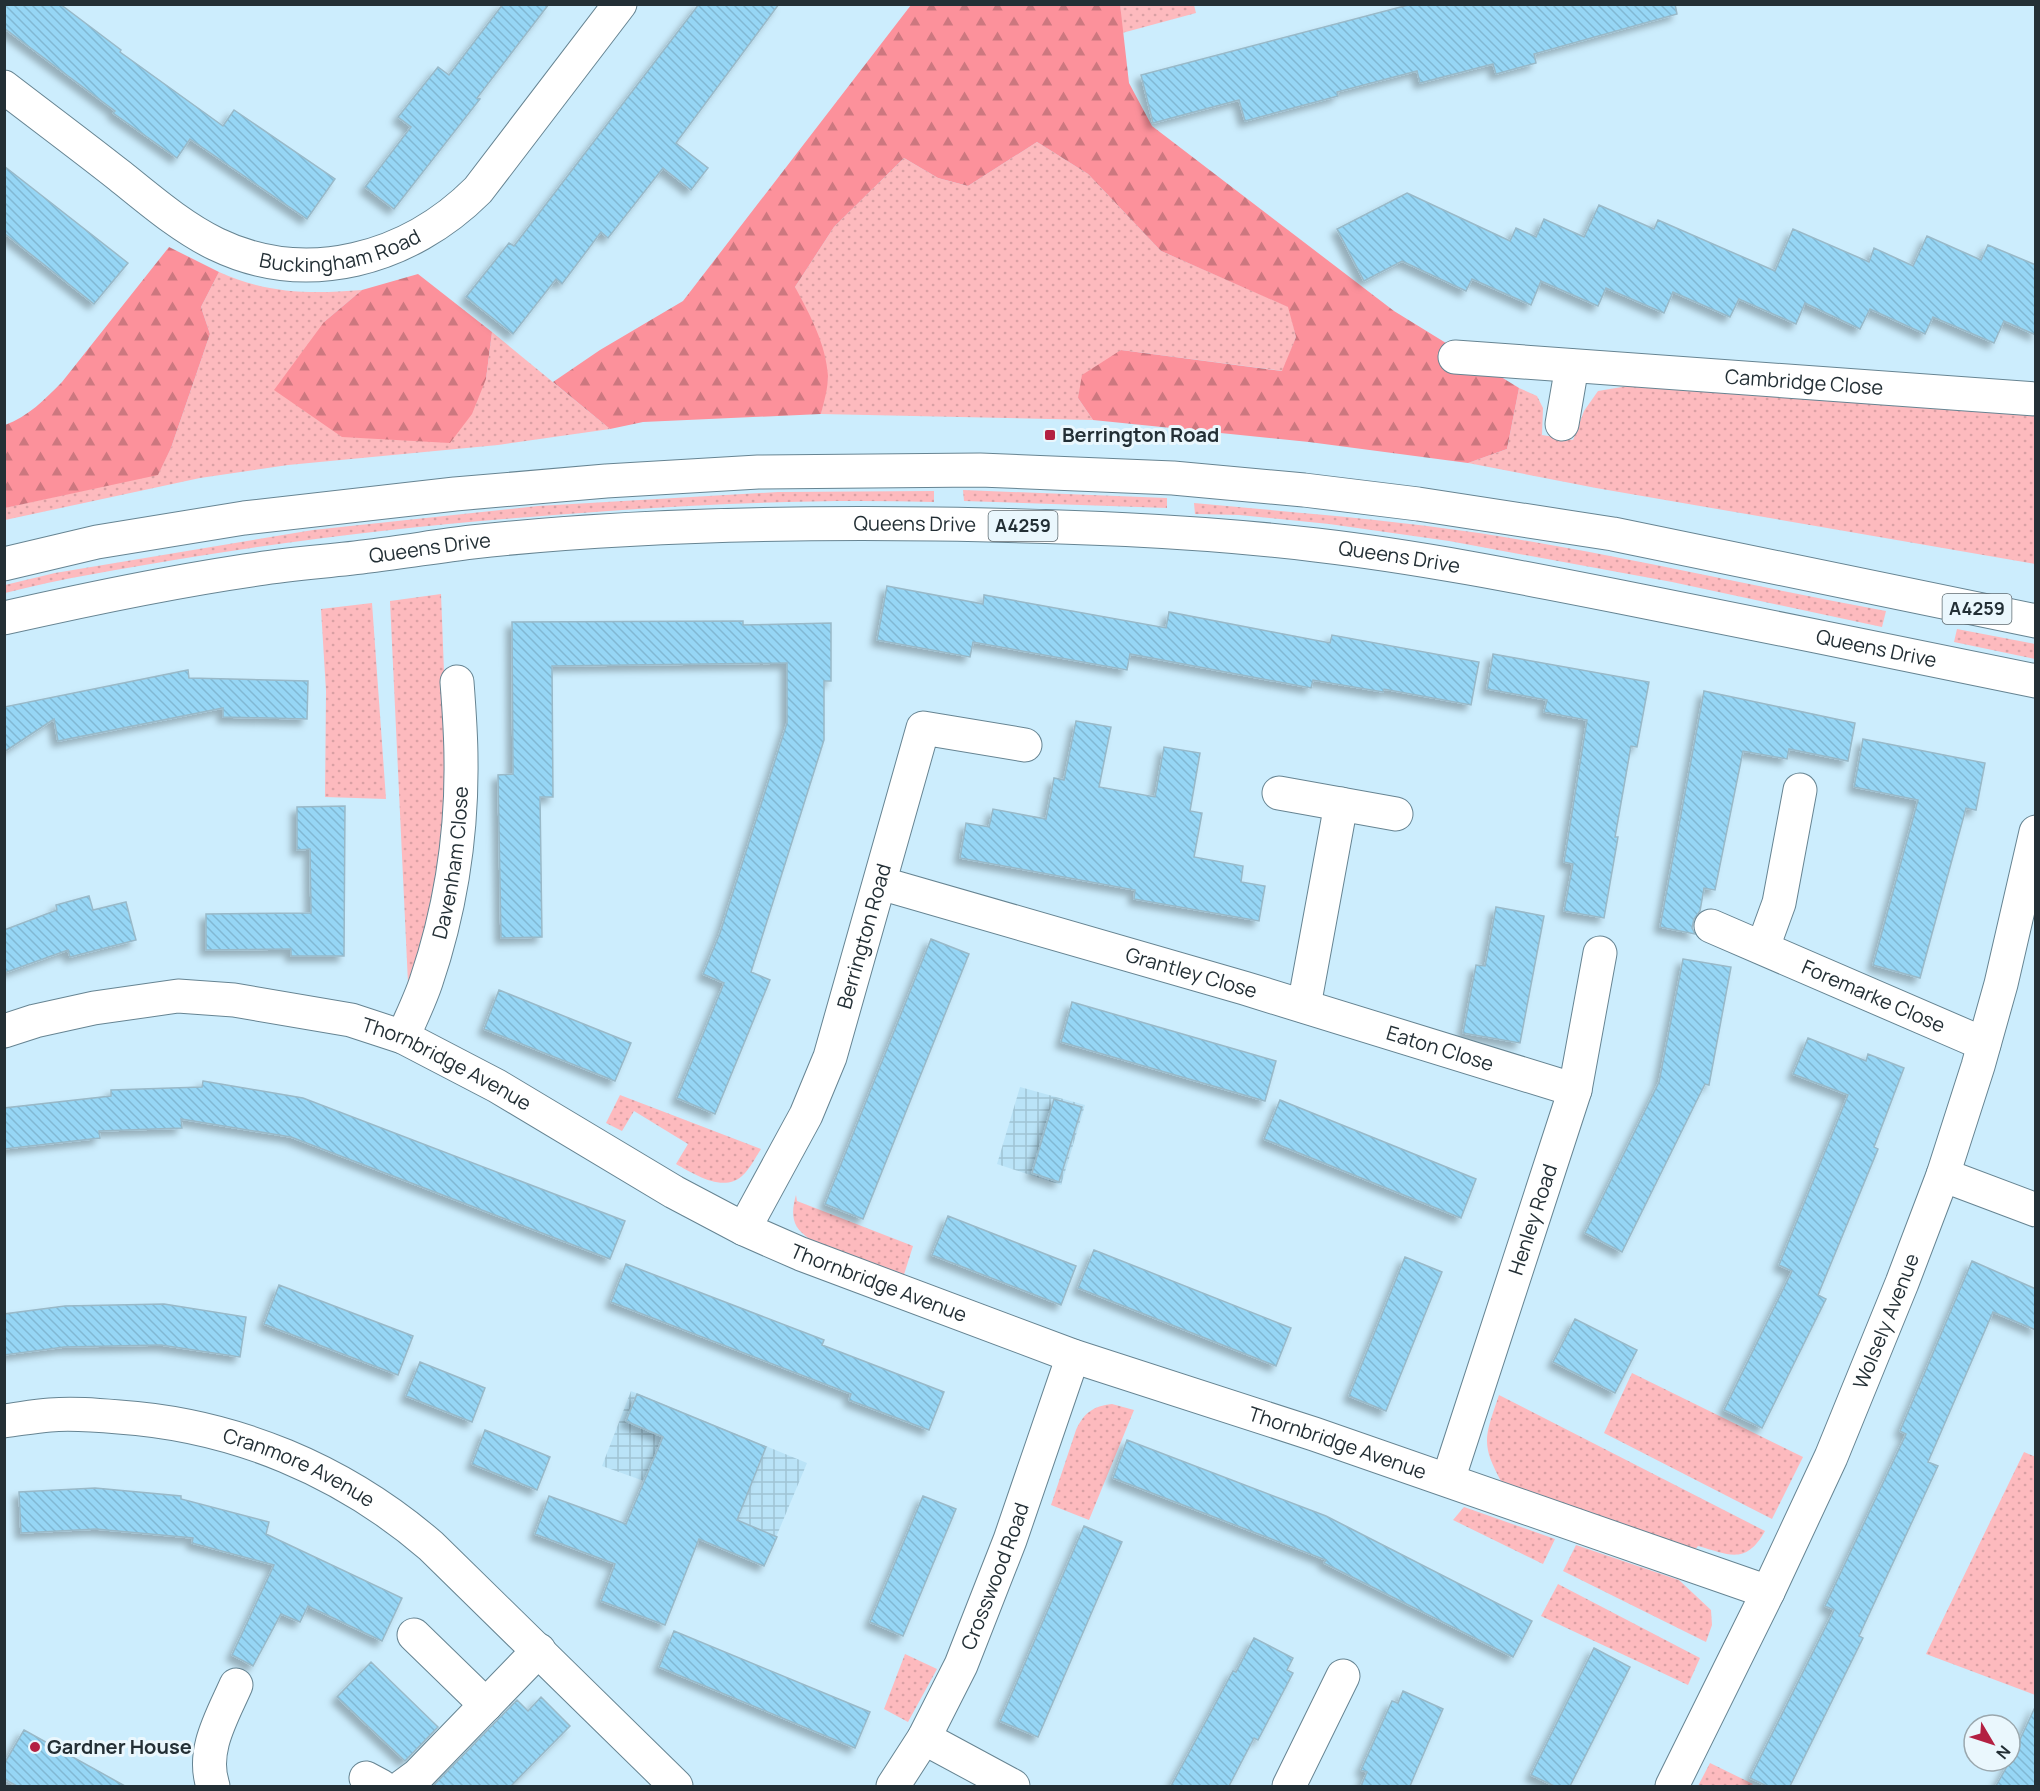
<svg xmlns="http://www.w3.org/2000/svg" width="2040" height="1791" viewBox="0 0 2040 1791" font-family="Manrope,sans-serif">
<defs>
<pattern id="industrial-grid" width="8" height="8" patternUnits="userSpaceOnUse" patternTransform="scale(1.5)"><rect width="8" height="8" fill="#bae3f7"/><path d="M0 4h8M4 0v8" fill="none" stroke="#a0c3d4"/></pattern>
<pattern id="grass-dots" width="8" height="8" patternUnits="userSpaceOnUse" patternTransform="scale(1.5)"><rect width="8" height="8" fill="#fdbabe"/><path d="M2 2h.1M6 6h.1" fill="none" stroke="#d9a0a4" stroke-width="1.8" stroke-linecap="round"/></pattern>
<pattern id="forest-firs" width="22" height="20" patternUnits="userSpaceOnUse" patternTransform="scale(1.5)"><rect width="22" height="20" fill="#fc919b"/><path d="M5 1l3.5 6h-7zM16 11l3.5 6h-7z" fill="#cc777f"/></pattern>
<pattern id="building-back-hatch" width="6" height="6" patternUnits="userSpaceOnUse" patternTransform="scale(1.5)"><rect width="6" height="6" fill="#96d6f5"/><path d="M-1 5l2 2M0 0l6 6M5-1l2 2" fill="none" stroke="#81b8d3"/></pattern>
<filter id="shadow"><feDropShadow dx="-5.5" dy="5.5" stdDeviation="3" flood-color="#0004"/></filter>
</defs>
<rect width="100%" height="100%" fill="#ccedfd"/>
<path fill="url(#industrial-grid)" d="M 1020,1087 L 1085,1105 L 1061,1185 L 997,1164 Z
M 631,1391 L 807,1463 L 764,1566 L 632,1510 L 644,1481 L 602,1466 Z"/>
<path fill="url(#grass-dots)" d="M 1120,5 L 1194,5 L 1196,13 L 1122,33 Z
M 1037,142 L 1088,174 L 1161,251 L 1289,307 L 1296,337 L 1283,371 L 1121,350 L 1078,398 L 1093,420 L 821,414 L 828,378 L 795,287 L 834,227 L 904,158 L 938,178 L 968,186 Z
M 219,272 C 268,294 310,294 362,290 L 324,322 L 486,379 L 492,332 L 610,429 L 498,445 L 288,465 L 200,478 L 5,520 L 4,508 L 158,474 L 171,448 L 210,334 L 201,307 Z
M 1628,386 L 2035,414 L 2035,564 L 1596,488 L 1468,463 L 1507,449 L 1519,388 L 1537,396 L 1543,408 L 1542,435 L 1573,440 L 1584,411 L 1598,391 Z
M 963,490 L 1167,498 L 1167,508 L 964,501 Z
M 934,491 L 934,502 C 799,498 664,506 530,517 C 412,526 296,540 180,559 C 121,569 63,578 5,593 L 5,585 L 55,573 L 313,530 L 538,506 L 778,492 Z
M 1194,503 C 1289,512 1385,519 1479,533 C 1616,554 1750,586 1886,611 L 1882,627 L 1672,582 L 1449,541 L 1329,524 L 1239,515 L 1195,514 Z
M 441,594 C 446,725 455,859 408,983 L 390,601 Z
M 372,603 L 386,799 L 325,797 L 326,691 L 321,609 Z
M 1957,629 L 2035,644 L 2035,659 L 1954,642 Z
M 620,1095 L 761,1149 C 755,1158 750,1169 742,1176 C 723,1193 694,1174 676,1164 L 688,1144 L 634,1111 L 622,1131 L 606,1123 Z
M 796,1195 L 797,1201 L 913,1246 L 902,1281 C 878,1271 810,1248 797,1227 C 791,1217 793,1206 796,1195 Z
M 1632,1373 L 1803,1457 L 1772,1519 L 1604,1433 Z
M 1499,1395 L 1765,1531 C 1746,1565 1730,1555 1698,1546 L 1693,1552 L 1502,1483 C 1480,1443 1485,1437 1499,1395 Z
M 1112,1404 L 1134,1410 L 1089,1520 L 1051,1505 L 1076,1430 C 1084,1413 1093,1406 1112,1404 Z
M 2024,1452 L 2036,1457 L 2035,1695 L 1926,1654 Z
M 1464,1507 L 1555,1539 L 1543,1564 L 1453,1520 Z
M 1576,1545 L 1679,1580 L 1711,1610 L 1712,1625 L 1706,1642 L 1563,1571 Z
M 1558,1584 L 1700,1658 L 1688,1685 L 1541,1616 Z
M 905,1654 L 937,1669 L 908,1722 L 884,1709 Z
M 1710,1763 L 1753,1784 L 1751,1786 L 1698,1786 Z"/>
<path fill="url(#forest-firs)" d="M 1120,4 L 1129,83 L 1152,126 L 1394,311 L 1519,388 L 1507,449 L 1468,463 L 1309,442 L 1093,420 L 1078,398 L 1082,375 L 1121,350 L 1282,371 L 1296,337 L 1288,307 L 1161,251 L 1088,174 L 1037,142 L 968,186 L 938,178 L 904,158 L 834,227 L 795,287 C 810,315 826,344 828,376 C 828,388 824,402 821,414 L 643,422 L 610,429 L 553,382 L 600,350 L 683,301 L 911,5 Z
M 169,247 L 219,272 L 201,307 L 210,334 L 171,448 L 158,475 L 5,508 L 5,425 C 28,417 45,399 62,382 Z
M 418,274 L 492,332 L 486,379 L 472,414 L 450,443 L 342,437 L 274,390 L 324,322 L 362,290 Z"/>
<path fill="url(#building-back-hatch)" stroke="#99b9c8" stroke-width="1.5" filter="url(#shadow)" d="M 4,4 L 60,4 L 121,50 L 120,52 L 223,126 L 234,110 L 335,179 L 307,219 L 190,139 L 177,158 L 113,113 L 115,111 L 4,28 Z
M 503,4 L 549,4 L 477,98 L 480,99 L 394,209 L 365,187 L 411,127 L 398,117 L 438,67 L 449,75 Z
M 699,4 L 779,4 L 676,143 L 708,168 L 691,190 L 663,168 L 608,238 L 601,232 L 562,284 L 556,279 L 513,334 L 466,297 L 509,243 L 514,246 Z
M 1412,4 L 1675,4 L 1677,14 L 1534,54 L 1536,63 L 1496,74 L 1493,64 L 1420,83 L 1417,71 L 1337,92 L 1338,96 L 1245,121 L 1239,100 L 1153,123 L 1141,75 Z
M 4,166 L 128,263 L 94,304 L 4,233 Z
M 1407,193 L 1510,241 L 1516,228 L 1536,237 L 1544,219 L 1584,237 L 1599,205 L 1654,229 L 1658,220 L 1775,271 L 1793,229 L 1869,262 L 1874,248 L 1913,266 L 1927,236 L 1981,260 L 1988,245 L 2036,265 L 2036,335 L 2004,321 L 1994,343 L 1933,317 L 1925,334 L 1870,309 L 1860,329 L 1805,303 L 1796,324 L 1739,299 L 1730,317 L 1673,292 L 1664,313 L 1606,288 L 1598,306 L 1541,281 L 1531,305 L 1472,279 L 1466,291 L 1402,261 L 1364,281 L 1337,229 Z
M 887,586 L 983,604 L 984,595 L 1166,628 L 1169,612 L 1330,643 L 1332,635 L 1479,662 L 1471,705 L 1384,689 L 1383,692 L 1313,680 L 1311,688 L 1130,654 L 1127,670 L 973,642 L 970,657 L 877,640 Z
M 743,621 L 743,625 L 831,623 L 831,681 L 824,681 L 824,740 L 751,972 L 770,980 L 715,1114 L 677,1098 L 724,983 L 703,974 L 720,933 L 787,723 L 787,663 L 552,666 L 553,797 L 540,797 L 542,937 L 501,938 L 498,775 L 513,774 L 512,622 Z
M 1493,654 L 1649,682 L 1637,747 L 1631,746 L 1615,837 L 1618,837 L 1604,918 L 1564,911 L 1573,864 L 1564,862 L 1587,720 L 1544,712 L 1547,700 L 1487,689 Z
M 188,670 L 189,678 L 308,681 L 307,719 L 223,717 L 223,708 L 58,741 L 54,719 L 4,752 L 4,707 Z
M 1704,691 L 1855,723 L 1848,761 L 1789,749 L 1787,759 L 1743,751 L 1715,890 L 1704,888 L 1700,911 L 1694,919 L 1692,928 L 1695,934 L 1660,927 Z
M 1076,721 L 1111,727 L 1099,787 L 1155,797 L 1164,747 L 1200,753 L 1190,811 L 1202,813 L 1194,857 L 1243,866 L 1241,882 L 1265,886 L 1259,921 L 1134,899 L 1135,890 L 960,858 L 966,823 L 989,827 L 993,809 L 1046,819 L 1054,778 L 1064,780 Z
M 1863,739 L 1985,763 L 1976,810 L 1966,808 L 1920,978 L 1873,965 L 1918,800 L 1854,787 Z
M 345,806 L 344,956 L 291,956 L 291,949 L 206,950 L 206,914 L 311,913 L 310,849 L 297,850 L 297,807 Z
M 89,896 L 93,910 L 126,902 L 136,940 L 70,957 L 68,950 L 4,973 L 4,930 L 57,910 L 56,905 Z
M 1496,907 L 1544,916 L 1520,1043 L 1463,1033 L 1476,965 L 1485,966 Z
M 931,939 L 969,954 L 863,1219 L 825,1204 Z
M 1683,959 L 1731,967 L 1709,1085 L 1705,1084 L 1622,1252 L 1585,1233 L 1659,1082 Z
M 499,990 L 631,1043 L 615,1081 L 484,1029 Z
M 1072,1002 L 1276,1061 L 1265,1101 L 1061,1042 Z
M 1808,1038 L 1866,1061 L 1868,1054 L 1904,1068 L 1874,1147 L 1878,1149 L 1818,1295 L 1826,1299 L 1762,1428 L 1724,1410 L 1792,1271 L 1779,1265 L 1848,1095 L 1793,1074 Z
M 203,1081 L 303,1098 L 625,1221 L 610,1259 L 291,1137 L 181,1119 L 182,1128 L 99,1131 L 100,1138 L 4,1149 L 4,1108 L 111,1096 L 111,1090 L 202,1087 Z
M 1054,1099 L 1082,1107 L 1059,1182 L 1032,1173 Z
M 1280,1100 L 1476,1179 L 1461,1218 L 1264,1139 Z
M 948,1216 L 1076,1266 L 1061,1305 L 932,1255 Z
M 1094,1250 L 1291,1328 L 1276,1366 L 1078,1288 Z
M 1405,1257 L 1442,1272 L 1386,1411 L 1349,1396 Z
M 1972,1261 L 2036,1289 L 2036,1330 L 1993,1312 L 1928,1462 L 1938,1466 L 1859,1636 L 1863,1638 L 1790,1786 L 1767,1786 L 1750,1778 L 1834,1610 L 1825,1606 L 1906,1434 L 1900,1431 Z
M 626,1264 L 824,1340 L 822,1345 L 944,1392 L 929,1430 L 849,1400 L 851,1394 L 611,1302 Z
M 279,1285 L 413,1336 L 398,1375 L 264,1324 Z
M 164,1304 L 246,1317 L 240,1357 L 161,1345 L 64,1347 L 4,1355 L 4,1314 L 65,1306 Z
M 1575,1319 L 1637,1350 L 1615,1393 L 1553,1362 Z
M 420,1362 L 485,1388 L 472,1422 L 406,1396 Z
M 637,1394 L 766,1447 L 737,1520 L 777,1537 L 764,1566 L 699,1539 L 665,1625 L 601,1601 L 615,1564 L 535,1534 L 549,1496 L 626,1524 L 663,1437 L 626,1421 Z
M 485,1430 L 550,1457 L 537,1490 L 472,1464 Z
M 1127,1440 L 1326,1516 L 1532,1621 L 1513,1657 L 1324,1563 L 1326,1560 L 1113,1478 Z
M 95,1488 L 181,1496 L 181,1499 L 269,1522 L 266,1534 L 402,1598 L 382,1641 L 308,1606 L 300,1622 L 281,1614 L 253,1666 L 232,1655 L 274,1565 L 192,1543 L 193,1538 L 96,1529 L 21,1533 L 19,1492 Z
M 923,1496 L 956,1509 L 903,1636 L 870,1622 Z
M 1084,1526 L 1122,1542 L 1038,1737 L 1000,1721 Z
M 674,1631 L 870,1712 L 855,1748 L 659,1667 Z
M 1254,1638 L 1293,1658 L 1287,1670 L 1293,1673 L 1258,1740 L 1254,1738 L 1229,1786 L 1171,1786 L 1233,1671 L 1236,1672 Z
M 1594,1648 L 1630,1667 L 1570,1786 L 1554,1786 L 1531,1775 Z
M 371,1662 L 438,1727 L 405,1761 L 337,1697 Z
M 1403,1691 L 1443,1709 L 1418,1767 L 1410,1786 L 1361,1786 L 1367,1772 L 1361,1770 L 1392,1701 L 1398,1703 Z
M 541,1697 L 570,1726 L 511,1786 L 433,1786 L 517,1700 L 528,1711 Z
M 2036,1705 L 2036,1786 L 1996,1786 L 2010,1761 Z
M 24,1730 L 125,1786 L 17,1786 L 4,1779 L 4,1764 Z"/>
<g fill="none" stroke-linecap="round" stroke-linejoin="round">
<defs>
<g id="minor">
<path id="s1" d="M 4,87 C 43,117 82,146 120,176 C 150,200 181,227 216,244 C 307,288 409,259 478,190 L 620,4"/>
<path id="s2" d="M 1455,357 L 2036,399"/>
<path d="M 1562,424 L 1572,366"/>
<path d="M 1279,793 L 1396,814"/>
<path id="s3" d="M 880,883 L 1244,988 L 1575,1090"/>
<path id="s4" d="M 1711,926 L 1984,1044"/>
<path d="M 1763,947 L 1779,903 L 1800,790"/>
<path d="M 1304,1006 L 1341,804"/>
<path id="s5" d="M 4,1031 L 35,1021 L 94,1008 L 178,996 L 234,1000 L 351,1020 L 403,1037 L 497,1086 L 674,1192 L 744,1229 L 801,1254 L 1073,1356 L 1314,1434 L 1768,1592"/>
<path id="s6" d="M 403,1037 C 411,1018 420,1000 426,982 C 450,911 462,834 461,760 C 461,734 459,708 457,682"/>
<path d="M 1943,1175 L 2036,1210"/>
<path id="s7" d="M 744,1229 L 806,1115 L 830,1057 L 923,728 L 1025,745"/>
<path id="s8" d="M 4,1421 C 20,1419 35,1416 50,1415 C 73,1413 96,1415 119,1417 C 235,1425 343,1470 431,1546 L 676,1786"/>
<path id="s9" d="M 1448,1480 L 1575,1090 L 1600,953"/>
<path d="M 414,1635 L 486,1705"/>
<path d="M 924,1738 L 1013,1786"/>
<path d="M 366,1778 L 381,1786"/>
<path d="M 213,1786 C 201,1751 222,1717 236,1685"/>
<path d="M 403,1786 L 418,1775 L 539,1650"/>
<path id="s10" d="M 893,1786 L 924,1738 L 961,1665 L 1010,1540 L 1073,1356"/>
<path d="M 1289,1786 L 1343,1676"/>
<path id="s11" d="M 1672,1786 L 1768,1592 L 1831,1457 L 1902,1283 L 1943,1175 L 1978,1066 L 2001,984 L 2036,832"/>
</g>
<g id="major">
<path d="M 4,564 L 97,542 L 244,518 L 455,494 L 606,481 L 758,472 L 980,470 L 1173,478 L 1304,490 L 1418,504 L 1613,534 L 2036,621"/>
<path id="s12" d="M 4,618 C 88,599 173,581 258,569 C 295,563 333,561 370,556 C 404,552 438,546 472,542 C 626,525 782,522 936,524 C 1063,526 1190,530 1316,545 C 1419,557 1520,577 1621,597 C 1760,624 1897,653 2036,681"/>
</g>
</defs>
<use href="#minor" stroke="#668492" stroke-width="35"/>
<use href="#major" stroke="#668492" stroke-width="35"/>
<use href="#minor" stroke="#fff" stroke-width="33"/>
<use href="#major" stroke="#fff" stroke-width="33"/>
</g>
<g fill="#b32042" stroke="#eaf7fd" stroke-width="2">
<rect x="1044" y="429" width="12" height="12" rx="3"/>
<circle cx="35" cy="1747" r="6"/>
</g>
<g text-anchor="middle" stroke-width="6" stroke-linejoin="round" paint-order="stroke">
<g fill="#eaf7fd" stroke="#5f6b71" stroke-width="1.5">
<rect x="988.5" y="511" width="69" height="30" rx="4.5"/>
<rect x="1942.5" y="594" width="69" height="30" rx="4.5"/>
</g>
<g font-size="18" font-weight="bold" fill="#232f35">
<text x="1023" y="532">A4259</text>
<text x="1977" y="615">A4259</text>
</g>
<g font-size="20" fill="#232f35" stroke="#eaf7fd">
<text dy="7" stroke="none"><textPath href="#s1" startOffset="393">Buckingham Road</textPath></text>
<text dy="7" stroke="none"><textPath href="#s2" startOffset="350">Cambridge Close</textPath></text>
<text dy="7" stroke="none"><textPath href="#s12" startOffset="918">Queens Drive</textPath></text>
<text dy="7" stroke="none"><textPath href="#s12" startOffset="432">Queens Drive</textPath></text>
<text dy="7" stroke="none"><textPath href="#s12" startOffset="1404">Queens Drive</textPath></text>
<text dy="7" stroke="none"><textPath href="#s12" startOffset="1890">Queens Drive</textPath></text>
<text dy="7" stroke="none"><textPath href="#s6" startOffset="182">Davenham Close</textPath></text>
<text dy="7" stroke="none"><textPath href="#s7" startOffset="318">Berrington Road</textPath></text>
<text dy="7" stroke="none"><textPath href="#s3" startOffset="324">Grantley Close</textPath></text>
<text dy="7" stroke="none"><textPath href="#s4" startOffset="177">Foremarke Close</textPath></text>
<text dy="7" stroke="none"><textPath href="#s3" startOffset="584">Eaton Close</textPath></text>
<text dy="7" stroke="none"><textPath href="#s5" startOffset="458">Thornbridge Avenue</textPath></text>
<text dy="7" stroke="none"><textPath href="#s9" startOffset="274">Henley Road</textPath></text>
<text dy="7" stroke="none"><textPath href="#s5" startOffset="944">Thornbridge Avenue</textPath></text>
<text dy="7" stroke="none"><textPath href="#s11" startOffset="512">Wolsely Avenue</textPath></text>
<text dy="7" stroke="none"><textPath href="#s5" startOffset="1430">Thornbridge Avenue</textPath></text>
<text dy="7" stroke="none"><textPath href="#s8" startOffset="304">Cranmore Avenue</textPath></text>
<text dy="7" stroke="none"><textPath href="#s10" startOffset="234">Crosswood Road</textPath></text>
</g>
<g font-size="20" font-weight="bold" fill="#232f35" stroke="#eaf7fd" text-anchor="start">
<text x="1062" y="442">Berrington Road</text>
<text x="47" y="1754">Gardner House</text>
</g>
</g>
<rect width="2040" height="1791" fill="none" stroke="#232f35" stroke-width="12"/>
<g transform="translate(1992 1743) rotate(129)"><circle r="28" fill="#eaf7fd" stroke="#9aa7ad" stroke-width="1.5"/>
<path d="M0-4.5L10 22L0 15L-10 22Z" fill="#b32042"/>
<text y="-9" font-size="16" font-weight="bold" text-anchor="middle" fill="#232f35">N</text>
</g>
</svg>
